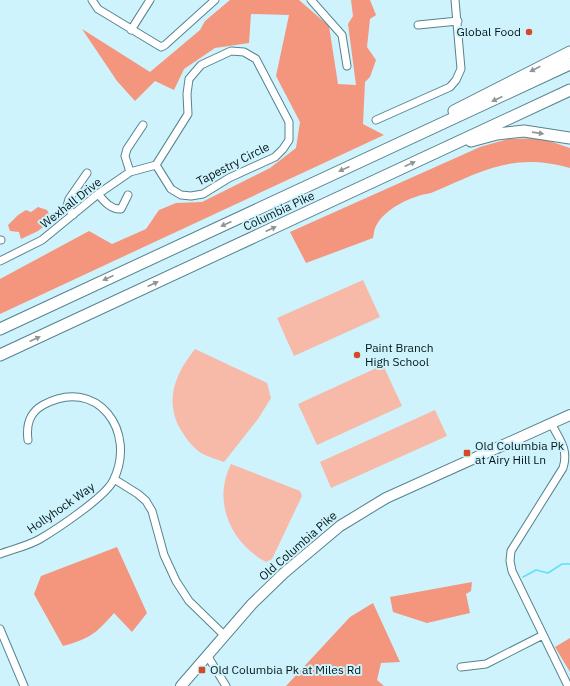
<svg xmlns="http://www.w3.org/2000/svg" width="570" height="686" viewBox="0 0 570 686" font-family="'IBM Plex Sans',sans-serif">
<rect width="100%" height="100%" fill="#cef3fc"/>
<path fill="#f7b9a8" d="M 363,280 L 380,317 L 294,356 L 277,318 Z
M 195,349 L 267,383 L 271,398 L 258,419 L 224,462 C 217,459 208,457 201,453 C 191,446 184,436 178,425 C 165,396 177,372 195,349 Z
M 383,365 L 402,406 L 317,445 L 298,404 Z
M 435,410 L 447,436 L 331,488 L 320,462 Z
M 231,464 L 300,491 L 302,496 L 272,559 L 266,562 C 231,543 212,502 231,464 Z"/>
<path fill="#f4957d" d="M 230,0 L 299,0 L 329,26 L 338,84 L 356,85 L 348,24 L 353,16 L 351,0 L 370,0 L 376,15 L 370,19 L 367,47 L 376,60 L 370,77 L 365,82 L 363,124 L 384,135 L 0,314 L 0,279 L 89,231 L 112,244 L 146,229 L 159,210 L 176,203 L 202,202 L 270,168 L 296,148 L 300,122 L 276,76 L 289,15 L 251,14 L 249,43 L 215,48 L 184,69 L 174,90 L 155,81 L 135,101 L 117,81 L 82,29 L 150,72 L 200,30 L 205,21 Z
M 540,138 L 570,148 L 570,168 C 512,152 483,171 431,193 C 412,196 385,208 376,226 C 374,229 374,234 373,238 L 306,263 L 290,232 L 480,147 L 508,139 Z
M 38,207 L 47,210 L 52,220 L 38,231 L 21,239 L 19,232 L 10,231 L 8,225 L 18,215 L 26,210 L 31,212 Z
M 117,547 L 147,613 L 132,632 L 114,613 C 97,633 89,639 63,646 L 34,594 L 41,576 Z
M 472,582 L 471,591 L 466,594 L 470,613 L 427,623 L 393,612 L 390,597 Z
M 373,603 L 400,662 L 381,663 L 377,680 L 384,686 L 286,686 L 350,617 Z
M 570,638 L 570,672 L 555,647 Z"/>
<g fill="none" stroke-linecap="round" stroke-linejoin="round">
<path stroke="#5ee0fd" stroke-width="1.5" d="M 523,577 L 536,570 L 548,573 L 562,564 L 570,564"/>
<defs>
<path id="minor" d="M 92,0 L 98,9 L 161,47 L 165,45 L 215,0
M 311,0 L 342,35 L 347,66
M 418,25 L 458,21
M 131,30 L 150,0
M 231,51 L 244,52 L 256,59 L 289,122 L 289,140 L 283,149 L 275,157 L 229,178 L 203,194 L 191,196 L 181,195 L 171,189 L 156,165 L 188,114 L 187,94 L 189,79 L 201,65 Z
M 376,120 L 450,87 L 456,80 L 461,69 L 455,0
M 130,172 L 125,156 L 127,149 L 143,125
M 98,194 C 104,201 111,210 121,209 L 128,195
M 73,215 L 67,206 L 69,199 L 87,173
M 0,240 L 1,240
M 0,261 L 42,240 L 98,194 L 130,172 L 156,165
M 551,423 C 559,439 569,449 563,468 L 511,551 L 510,561 L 512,571 L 568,686
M 114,479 L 138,494 L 146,501 L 152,511 L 164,555 L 176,581 L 189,601 L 224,635
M 0,554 C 13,549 28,546 40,539 C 57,529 105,497 113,481 C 138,432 97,375 43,405 C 29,413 26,425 28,440
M 0,629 L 24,686
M 207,655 L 226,686
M 461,667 L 486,664 L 543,635"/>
<path id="secondary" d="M 181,686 L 252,604 L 284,573 L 340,526 L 386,498 L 570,415"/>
<path id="trunk" d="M 454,111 L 570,52
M 471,141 L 497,134 L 524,131 L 570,138
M 0,329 L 570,64
M 0,355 L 570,90"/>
</defs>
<use href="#minor" stroke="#57838e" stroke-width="9"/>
<use href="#secondary" stroke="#57838e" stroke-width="12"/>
<use href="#trunk" stroke="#57838e" stroke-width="13"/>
<use href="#minor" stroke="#fff" stroke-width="7"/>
<use href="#secondary" stroke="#fff" stroke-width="10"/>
<use href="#trunk" stroke="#fff" stroke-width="11"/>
</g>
<defs><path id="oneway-solid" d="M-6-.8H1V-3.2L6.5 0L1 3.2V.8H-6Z"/></defs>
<g fill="#8e9798">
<use href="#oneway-solid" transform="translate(535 69) rotate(153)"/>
<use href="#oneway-solid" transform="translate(497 99) rotate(155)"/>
<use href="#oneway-solid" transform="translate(538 133) rotate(8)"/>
<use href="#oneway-solid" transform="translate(410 164) rotate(-25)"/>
<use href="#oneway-solid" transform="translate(344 169) rotate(155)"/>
<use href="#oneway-solid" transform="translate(226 224) rotate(155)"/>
<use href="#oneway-solid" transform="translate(271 229) rotate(-25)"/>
<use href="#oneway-solid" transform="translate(108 278) rotate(155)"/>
<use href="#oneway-solid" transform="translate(153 284) rotate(-25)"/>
<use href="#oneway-solid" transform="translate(35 339) rotate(-25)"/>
</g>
<g fill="#d44a27" stroke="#cef3fc" stroke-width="1.5">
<circle cx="529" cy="32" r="4"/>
<circle cx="357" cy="355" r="4"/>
<rect x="463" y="449" width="8" height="8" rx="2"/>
<rect x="198" y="666" width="8" height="8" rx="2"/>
</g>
<g text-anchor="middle" stroke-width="4" stroke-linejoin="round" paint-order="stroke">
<g font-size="12" fill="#05171b" stroke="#cef3fc" text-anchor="start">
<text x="521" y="36" text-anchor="end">Global Food</text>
<text x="365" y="352">Paint Branch<tspan x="365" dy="14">High School</tspan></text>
<text x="475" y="450">Old Columbia Pk<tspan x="475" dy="14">at Airy Hill Ln</tspan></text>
<text x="210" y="674">Old Columbia Pk at Miles Rd</text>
</g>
<g font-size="12" fill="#05171b" stroke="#cef3fc">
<text transform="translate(233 164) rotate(-27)" y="4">Tapestry Circle</text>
<text transform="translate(71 203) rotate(-38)" y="4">Wexhall Drive</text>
<text transform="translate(279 211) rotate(-25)" y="4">Columbia Pike</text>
<text transform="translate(61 508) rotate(-35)" y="4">Hollyhock Way</text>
<text transform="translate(298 546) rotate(-41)" y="4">Old Columbia Pike</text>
</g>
</g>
</svg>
